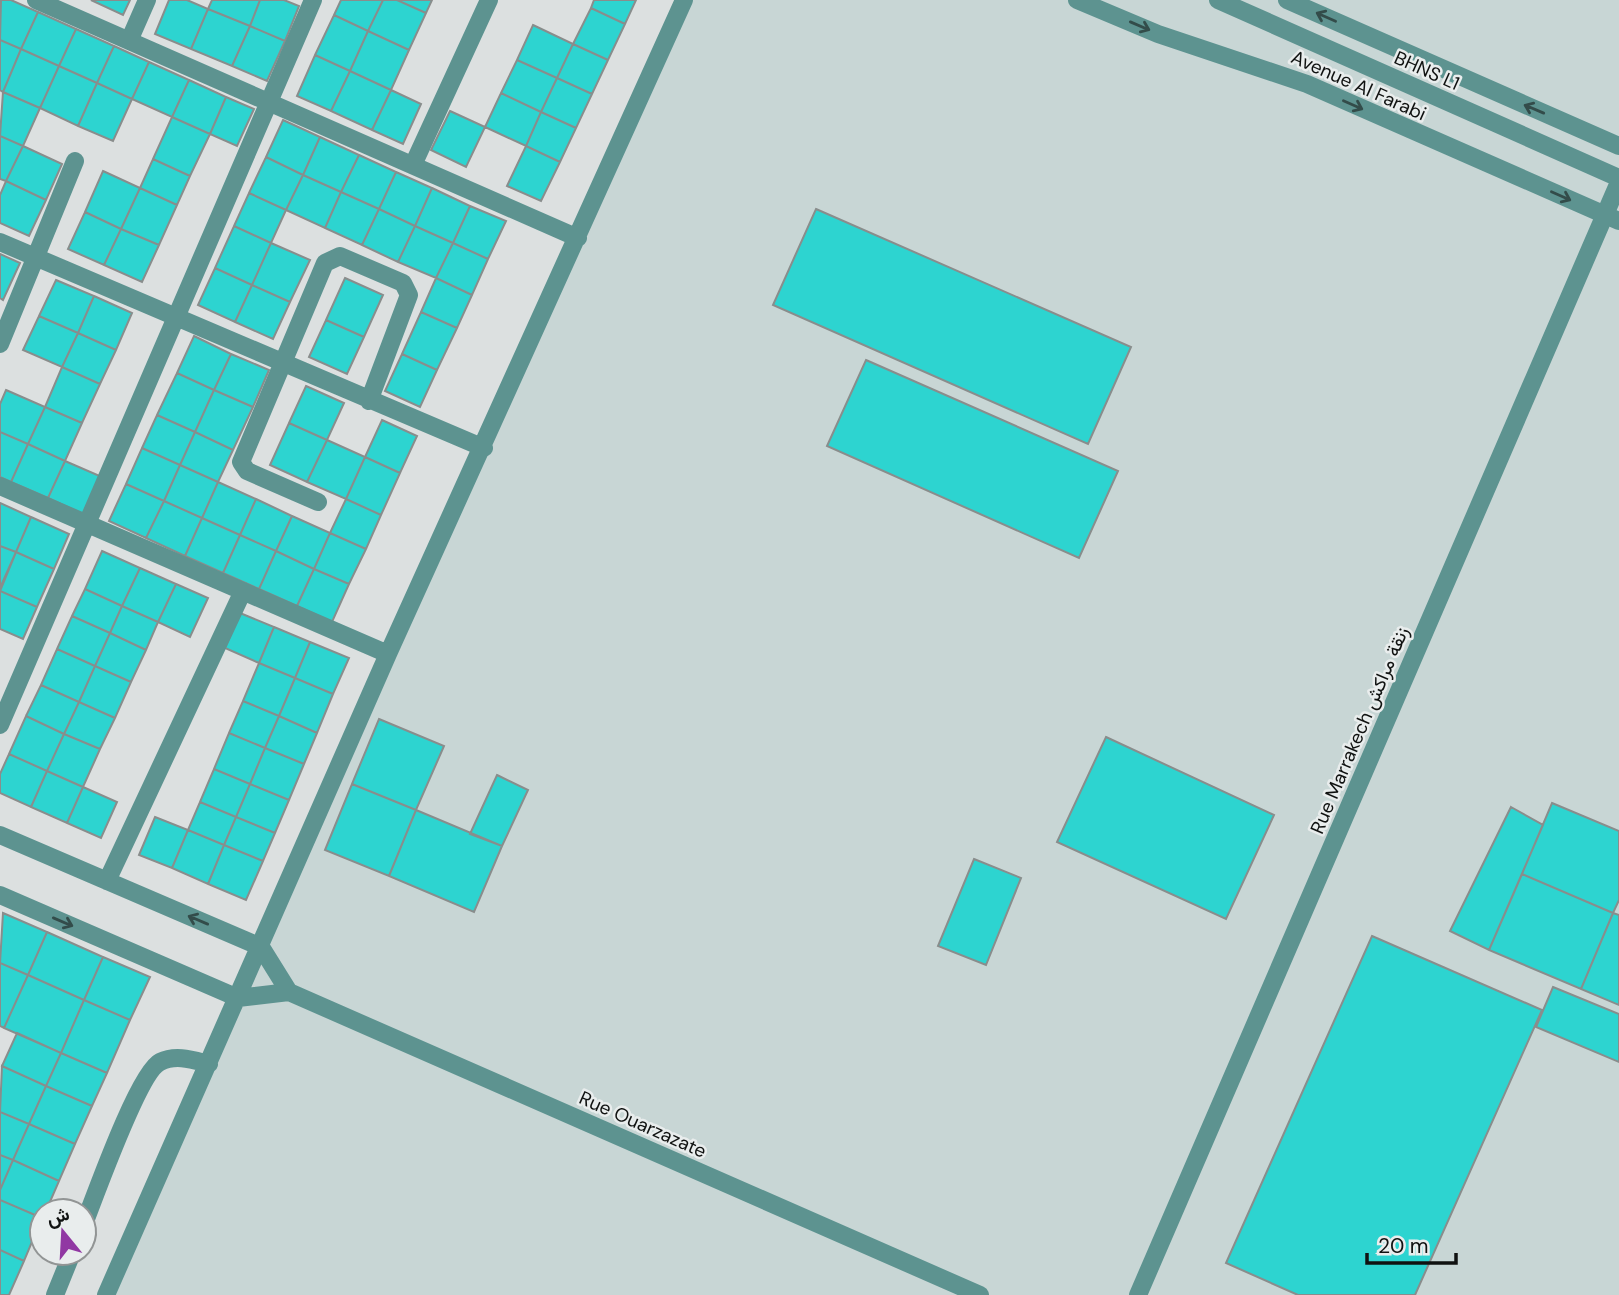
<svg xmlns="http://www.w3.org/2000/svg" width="1619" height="1295" viewBox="0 0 1619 1295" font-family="'DM Sans',Vazirmatn,sans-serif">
<rect width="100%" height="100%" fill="#dce0e0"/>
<path fill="#c8d6d5" d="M 681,0 L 1619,0 L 1619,1295 L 111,1295 Z"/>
<path fill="#2dd4d0" stroke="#898d8c" stroke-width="2" d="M 1,0 L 11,0 L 38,12 L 21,49 L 0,40 Z
M 91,0 L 130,0 L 123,15 Z
M 169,0 L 187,0 L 208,9 L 191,49 L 155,34 Z
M 212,0 L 260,0 L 250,26 L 208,9 Z
M 260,0 L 284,0 L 299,6 L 285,41 L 250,26 Z
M 341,0 L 383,0 L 368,31 L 334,15 Z
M 383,0 L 397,0 L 426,13 L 409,50 L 368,31 Z
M 397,0 L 432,0 L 426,13 Z
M 594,0 L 636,0 L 625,24 L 591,8 Z
M 591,8 L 625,24 L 608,60 L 573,44 Z
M 208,9 L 250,26 L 232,66 L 191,49 Z
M 38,12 L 76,29 L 59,66 L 21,49 Z
M 334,15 L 368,31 L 350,71 L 315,55 Z
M 533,25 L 573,44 L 557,78 L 517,60 Z
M 250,26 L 285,41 L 267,81 L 232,66 Z
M 76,29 L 114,46 L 97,83 L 59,66 Z
M 368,31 L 409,50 L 391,90 L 350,71 Z
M 0,40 L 21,49 L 3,92 L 0,90 Z
M 573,44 L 608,60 L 592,94 L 557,78 Z
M 114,46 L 149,62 L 132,99 L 97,83 Z
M 21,49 L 59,66 L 40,108 L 3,92 Z
M 315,55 L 350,71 L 331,111 L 297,96 Z
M 517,60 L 557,78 L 541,112 L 501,93 Z
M 149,62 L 189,80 L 172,117 L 132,99 Z
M 59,66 L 97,83 L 78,126 L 40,108 Z
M 350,71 L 391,90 L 372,130 L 331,111 Z
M 557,78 L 592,94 L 576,128 L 541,112 Z
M 189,80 L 226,97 L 210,134 L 172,117 Z
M 97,83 L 132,99 L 113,141 L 78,126 Z
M 391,90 L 421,104 L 403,144 L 372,130 Z
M 3,92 L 40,108 L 23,146 L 0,136 Z
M 501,93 L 541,112 L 526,146 L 485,127 Z
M 226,97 L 254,109 L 237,146 L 210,134 Z
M 450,111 L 485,127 L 466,167 L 431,150 Z
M 541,112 L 576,128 L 560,162 L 526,146 Z
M 172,117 L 210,134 L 190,176 L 153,159 Z
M 283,120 L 320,137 L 303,175 L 266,157 Z
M 0,136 L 23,146 L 6,181 L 0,179 Z
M 320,137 L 359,155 L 341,192 L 303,175 Z
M 23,146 L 62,164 L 46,200 L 6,181 Z
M 526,146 L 560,162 L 541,201 L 507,186 Z
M 359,155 L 396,172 L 379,209 L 341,192 Z
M 266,157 L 303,175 L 286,210 L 249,193 Z
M 153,159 L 190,176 L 177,205 L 140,188 Z
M 103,171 L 140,188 L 121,229 L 85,212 Z
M 396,172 L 432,188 L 415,226 L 379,209 Z
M 303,175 L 341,192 L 325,228 L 286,210 Z
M 6,181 L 46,200 L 29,236 L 0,223 L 0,195 Z
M 140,188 L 177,205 L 159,245 L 121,229 Z
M 432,188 L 470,206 L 453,243 L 415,226 Z
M 341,192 L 379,209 L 362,245 L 325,228 Z
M 249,193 L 286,210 L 271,243 L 234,226 Z
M 470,206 L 506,221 L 488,259 L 453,243 Z
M 379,209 L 415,226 L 398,262 L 362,245 Z
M 816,209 L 1131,347 L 1088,444 L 773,305 Z
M 85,212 L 121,229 L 104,265 L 68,249 Z
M 234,226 L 271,243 L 252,285 L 215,268 Z
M 415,226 L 453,243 L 436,278 L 398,262 Z
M 121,229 L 159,245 L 142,282 L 104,265 Z
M 271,243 L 310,260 L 290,302 L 252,285 Z
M 453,243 L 488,259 L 472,295 L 436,278 Z
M 0,254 L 20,263 L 3,300 L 0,298 Z
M 215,268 L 252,285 L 235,322 L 198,305 Z
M 345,278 L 383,295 L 364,337 L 326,320 Z
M 436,278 L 472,295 L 457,328 L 421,312 Z
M 56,280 L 94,296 L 78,333 L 39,316 Z
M 252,285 L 290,302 L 273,339 L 235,322 Z
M 94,296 L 132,313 L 116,350 L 78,333 Z
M 421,312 L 457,328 L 437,370 L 402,354 Z
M 39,316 L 78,333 L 62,367 L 23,350 Z
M 326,320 L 364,337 L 347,374 L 309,357 Z
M 78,333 L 116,350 L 100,384 L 62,367 Z
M 194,336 L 231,354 L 214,390 L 177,373 Z
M 231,354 L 269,370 L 253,407 L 214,390 Z
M 402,354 L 437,370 L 420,407 L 385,391 Z
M 866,360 L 1118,471 L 1079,558 L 827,446 Z
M 62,367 L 100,384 L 82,423 L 45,407 Z
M 177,373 L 214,390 L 195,432 L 157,415 Z
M 306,386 L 344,403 L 327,440 L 289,423 Z
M 6,390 L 45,407 L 28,444 L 0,432 L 0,404 Z
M 214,390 L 253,407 L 233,450 L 195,432 Z
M 45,407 L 82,423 L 65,461 L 28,444 Z
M 157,415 L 195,432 L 180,465 L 142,448 Z
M 382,420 L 417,436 L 400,473 L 365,457 Z
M 289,423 L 327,440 L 307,482 L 270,465 Z
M 0,432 L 28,444 L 11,482 L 0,477 Z
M 195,432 L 233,450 L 218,482 L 180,465 Z
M 327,440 L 365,457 L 346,499 L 307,482 Z
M 28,444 L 65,461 L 48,498 L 11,482 Z
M 142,448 L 180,465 L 164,501 L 126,484 Z
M 365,457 L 400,473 L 381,515 L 346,499 Z
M 65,461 L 102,477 L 85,515 L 48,498 Z
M 180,465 L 218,482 L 202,518 L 164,501 Z
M 218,482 L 256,499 L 240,535 L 202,518 Z
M 126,484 L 164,501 L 146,538 L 109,521 Z
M 256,499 L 292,516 L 276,551 L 240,535 Z
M 346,499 L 381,515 L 366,549 L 330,533 Z
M 164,501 L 202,518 L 185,556 L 146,538 Z
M 0,503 L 31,517 L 16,552 L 0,546 Z
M 292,516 L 330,533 L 314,569 L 276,551 Z
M 31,517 L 69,534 L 54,569 L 16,552 Z
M 202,518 L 240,535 L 223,573 L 185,556 Z
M 330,533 L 366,549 L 349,584 L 314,569 Z
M 240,535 L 276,551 L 259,589 L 223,573 Z
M 0,546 L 16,552 L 0,588 Z
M 102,551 L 140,568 L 122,606 L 85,589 Z
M 276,551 L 314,569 L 297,606 L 259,589 Z
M 16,552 L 54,569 L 37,607 L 0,591 Z
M 140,568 L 176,584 L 158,622 L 122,606 Z
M 314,569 L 349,584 L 332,622 L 297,606 Z
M 176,584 L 208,598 L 190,637 L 158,622 Z
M 85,589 L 122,606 L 110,633 L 72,616 Z
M 0,591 L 37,607 L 23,639 L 0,629 Z
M 122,606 L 158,622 L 146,650 L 110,633 Z
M 240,613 L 274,627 L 259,663 L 225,648 Z
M 72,616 L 110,633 L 95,666 L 57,649 Z
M 274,627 L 310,642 L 295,678 L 259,663 Z
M 110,633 L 146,650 L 131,682 L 95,666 Z
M 310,642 L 349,658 L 333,694 L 295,678 Z
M 57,649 L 95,666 L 79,702 L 41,685 Z
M 259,663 L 295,678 L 279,716 L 243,701 Z
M 95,666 L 131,682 L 115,718 L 79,702 Z
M 295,678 L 333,694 L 317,733 L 279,716 Z
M 41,685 L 79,702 L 64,734 L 26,716 Z
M 243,701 L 279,716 L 265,748 L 229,733 Z
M 79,702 L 115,718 L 100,749 L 64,734 Z
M 26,716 L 64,734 L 47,771 L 9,754 Z
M 279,716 L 317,733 L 304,764 L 265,748 Z
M 379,719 L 444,746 L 416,810 L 352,784 Z
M 229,733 L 265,748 L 250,784 L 214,769 Z
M 64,734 L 100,749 L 83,787 L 47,771 Z
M 1106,737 L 1274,815 L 1226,919 L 1057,842 Z
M 265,748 L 304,764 L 289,800 L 250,784 Z
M 9,754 L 47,771 L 31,807 L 0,793 L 0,774 Z
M 214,769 L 250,784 L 236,817 L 200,802 Z
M 47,771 L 83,787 L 67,823 L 31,807 Z
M 497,775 L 528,790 L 502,846 L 470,834 Z
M 250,784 L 289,800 L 275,833 L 236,817 Z
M 352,784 L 416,810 L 389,876 L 325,850 Z
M 83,787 L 117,802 L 101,838 L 67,823 Z
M 200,802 L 236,817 L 224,845 L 188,830 Z
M 1552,803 L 1619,831 L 1619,900 L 1613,913 L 1522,874 Z
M 1511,807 L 1543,825 L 1489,950 L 1450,931 Z
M 416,810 L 502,846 L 474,912 L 389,876 Z
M 155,817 L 188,830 L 172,868 L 139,855 Z
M 236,817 L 275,833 L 263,861 L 224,845 Z
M 188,830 L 224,845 L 208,884 L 172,868 Z
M 224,845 L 263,861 L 246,900 L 208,884 Z
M 974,859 L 1021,878 L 986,965 L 938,946 Z
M 1522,874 L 1613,913 L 1581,989 L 1489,950 Z
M 3,913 L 47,932 L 28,975 L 0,963 Z
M 1613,913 L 1619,915 L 1619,1005 L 1581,989 Z
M 47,932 L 103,957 L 84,1000 L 28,975 Z
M 1372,936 L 1542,1010 L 1415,1295 L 1298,1295 L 1226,1263 Z
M 103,957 L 150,977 L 130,1020 L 84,1000 Z
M 0,963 L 28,975 L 4,1028 L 0,1026 Z
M 28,975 L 84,1000 L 61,1053 L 4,1028 Z
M 1553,987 L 1619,1014 L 1619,1062 L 1536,1027 Z
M 84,1000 L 130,1020 L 107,1073 L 61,1053 Z
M 17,1033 L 61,1053 L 46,1086 L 2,1066 Z
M 61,1053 L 107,1073 L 92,1106 L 46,1086 Z
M 2,1066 L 46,1086 L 29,1124 L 0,1112 Z
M 46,1086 L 92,1106 L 75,1144 L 29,1124 Z
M 0,1112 L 29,1124 L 13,1160 L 0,1155 Z
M 29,1124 L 75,1144 L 59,1181 L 13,1160 Z
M 0,1155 L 13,1160 L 0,1190 Z
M 13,1160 L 59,1181 L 46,1211 L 42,1211 L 42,1218 L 0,1200 L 0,1190 Z
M 0,1200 L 42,1218 L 24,1261 L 0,1250 Z
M 0,1250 L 24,1261 L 9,1295 L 0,1295 Z"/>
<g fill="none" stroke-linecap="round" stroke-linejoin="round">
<path stroke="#5d9390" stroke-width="18" d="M 36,0 L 578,238
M 1077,0 L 1158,34 L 1307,84 L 1619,221
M 1218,0 L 1619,178
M 1287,0 L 1619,146
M 129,41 L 147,0
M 413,165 L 489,0
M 0,242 L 484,448
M 0,344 L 75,161
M 0,486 L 388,654
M 318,502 L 247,471 L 241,462 L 325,263 L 340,256 L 403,283 L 409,295 L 369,401
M 0,725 L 313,0
M 0,835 L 261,947
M 107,881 L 243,591
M 0,895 L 238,998 L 289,992 L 980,1295
M 261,947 L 289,992
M 84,1224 C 95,1196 139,1072 160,1062 C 176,1054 193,1060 209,1064
M 55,1295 L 72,1253
M 106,1295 L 388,654 L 684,0
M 1138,1295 L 1619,182"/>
</g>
<defs><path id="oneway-shaft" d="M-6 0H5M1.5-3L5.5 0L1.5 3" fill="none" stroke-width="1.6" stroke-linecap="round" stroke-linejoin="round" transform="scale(1.75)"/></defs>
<g stroke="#334c4a">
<use href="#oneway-shaft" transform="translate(1326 17) rotate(-156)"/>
<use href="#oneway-shaft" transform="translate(1140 26) rotate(23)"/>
<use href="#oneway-shaft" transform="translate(1353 105) rotate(24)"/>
<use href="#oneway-shaft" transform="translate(1534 109) rotate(-157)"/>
<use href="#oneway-shaft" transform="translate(1561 196) rotate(24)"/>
<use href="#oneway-shaft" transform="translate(198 920) rotate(-157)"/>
<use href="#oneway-shaft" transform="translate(63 922) rotate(23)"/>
</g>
<g text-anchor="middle" stroke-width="5" stroke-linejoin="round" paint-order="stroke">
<g font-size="19" fill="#101211" stroke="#e9eded">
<text transform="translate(1427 70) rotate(24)" y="7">BHNS L1</text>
<text transform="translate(1359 85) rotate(24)" y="7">Avenue Al Farabi</text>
<text transform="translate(1359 730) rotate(-67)" y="7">Rue Marrakech زنقة مراكش</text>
<text transform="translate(643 1124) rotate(24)" y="7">Rue Ouarzazate</text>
</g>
</g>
<g transform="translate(63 1232) rotate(342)"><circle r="33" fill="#e9eded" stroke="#929595" stroke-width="2"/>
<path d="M0-5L12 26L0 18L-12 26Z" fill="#9138a3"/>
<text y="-10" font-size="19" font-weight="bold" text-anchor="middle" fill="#101211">ش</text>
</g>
<path d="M1367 1253v10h89v-10" fill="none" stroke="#101211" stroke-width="3.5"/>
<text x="1378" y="1253" font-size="21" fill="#101211" stroke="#e9eded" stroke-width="5" paint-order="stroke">20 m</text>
</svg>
